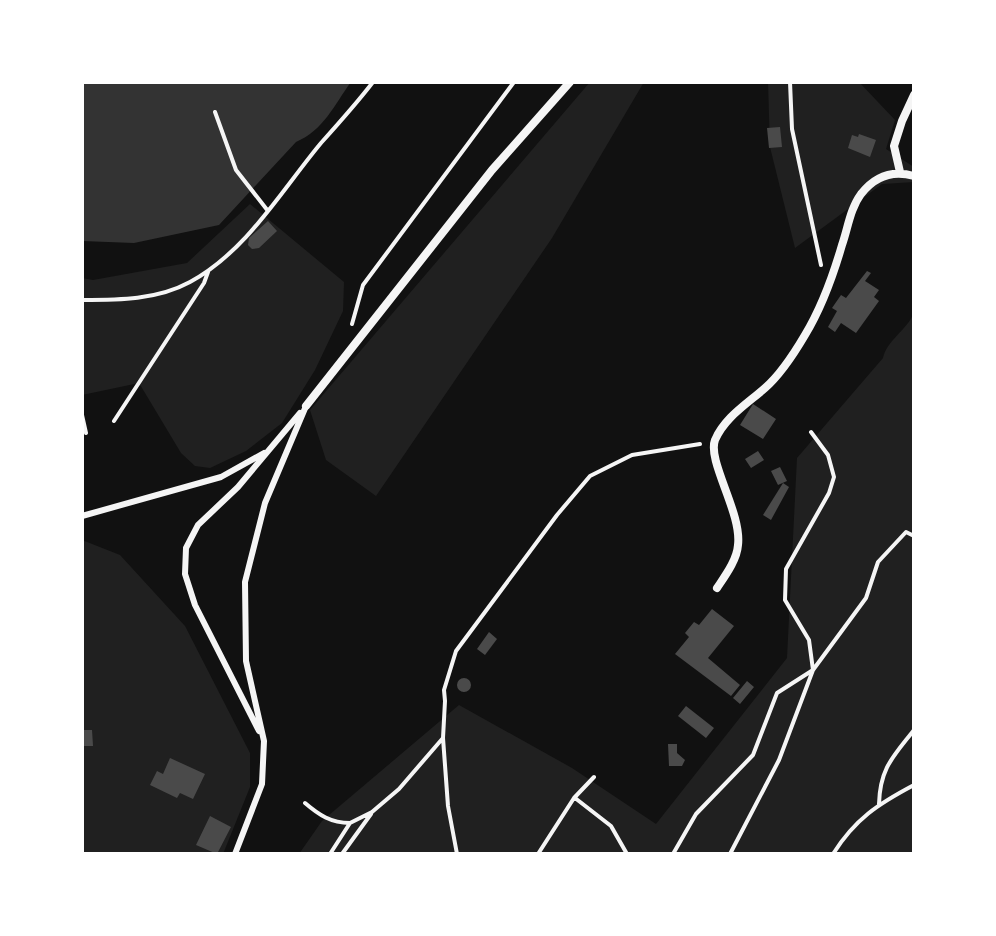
<svg xmlns="http://www.w3.org/2000/svg" width="996" height="936" viewBox="0 0 996 936" font-family="'Zilla Slab',serif">
<rect width="100%" height="100%" fill="#111"/>
<path fill="#202020" d="M 590,82 L 644,82 L 552,238 L 376,496 L 326,460 L 310,410 Z
M 768,82 L 859,82 L 895,120 L 886,149 L 914,167 L 914,182 L 882,184 L 795,248 L 770,147 Z
M 250,204 L 344,282 L 343,311 L 315,370 L 282,423 L 246,451 L 210,468 L 195,466 L 181,453 L 139,383 L 82,395 L 82,278 L 93,280 L 187,263 Z
M 914,313 L 914,854 L 299,854 L 322,821 L 459,705 L 572,768 L 656,824 L 787,658 L 797,458 L 883,358 C 886,341 907,330 914,313 Z
M 82,540 L 120,555 L 185,626 L 250,753 L 250,787 L 223,854 L 82,854 Z"/>
<path fill="#333" d="M 82,82 L 351,82 C 334,105 324,130 296,142 L 219,225 L 134,243 L 82,241 Z"/>
<path fill="#4a4a4a" d="M 780,127 L 782,147 L 769,148 L 767,128 Z
M 859,134 L 876,140 L 870,157 L 848,148 L 852,135 L 858,137 Z
M 268,221 L 277,231 L 259,248 L 252,249 L 248,245 L 249,238 Z
M 867,271 L 871,273 L 865,281 L 879,290 L 874,297 L 879,301 L 856,333 L 841,323 L 835,332 L 828,327 L 837,311 L 832,308 L 841,295 L 846,298 Z
M 753,404 L 776,419 L 763,439 L 740,425 Z
M 758,451 L 764,460 L 751,468 L 745,459 Z
M 780,467 L 787,481 L 778,485 L 771,471 Z
M 783,483 L 789,487 L 771,520 L 763,515 Z
M 712,609 L 734,626 L 708,658 L 740,685 L 731,696 L 675,654 L 689,637 L 685,633 L 694,622 L 699,625 Z
M 489,632 L 497,639 L 485,655 L 477,649 Z
M457 685a7 7 0 1 1 14 0a7 7 0 1 1-14 0Z
M 747,681 L 754,687 L 740,704 L 733,698 Z
M 686,706 L 714,728 L 706,738 L 678,716 Z
M 82,730 L 92,730 L 93,746 L 82,746 Z
M 668,744 L 677,744 L 677,753 L 685,760 L 682,766 L 669,766 Z
M 170,758 L 205,774 L 193,799 L 180,793 L 177,798 L 150,785 L 157,771 L 163,774 Z
M 210,816 L 231,827 L 217,854 L 196,845 Z"/>
<g fill="none" stroke-linecap="round" stroke-linejoin="round">
<path stroke="#f5f5f5" stroke-width="4" d="M 790,82 L 792,129 L 821,265
M 215,112 L 236,170 L 268,211
M 82,300 C 119,300 157,300 190,282 C 247,251 281,191 321,143 C 339,123 357,103 373,82
M 352,324 L 363,285 L 514,82
M 82,415 L 86,433
M 114,421 L 204,283 L 208,272
M 575,798 L 611,826 L 627,854
M 305,803 C 319,815 331,823 350,823
M 879,804 C 880,768 893,757 914,730
M 330,854 L 350,823 L 372,812 L 399,789 L 443,738
M 342,854 L 371,814
M 457,854 L 448,806 L 443,738 L 445,701 L 444,690 L 456,651 L 557,515 L 590,476 L 632,455 L 700,444
M 538,854 L 574,798 L 594,777
M 673,854 L 696,814 L 753,755 L 777,693 L 813,670 L 866,598 L 878,562 L 906,532 L 914,536
M 730,854 L 779,760 L 813,670 L 809,640 L 785,600 L 786,569 L 829,493 L 834,477 L 828,455 L 811,432
M 833,854 C 855,819 878,804 914,785"/>
<path stroke="#f5f5f5" stroke-width="6" d="M 82,516 L 221,477 L 264,453
M 259,731 L 195,605 L 185,574 L 186,548 L 198,525 L 238,487 L 300,413
M 235,854 L 262,784 L 264,741 L 246,661 L 245,582 L 265,503 L 306,406"/>
<path stroke="#f5f5f5" stroke-width="8" d="M 900,172 L 894,146 L 902,121 L 914,95
M 306,406 L 492,170 L 570,82
M 717,588 C 725,576 737,560 738,545 C 742,513 707,461 715,440 C 725,417 747,404 765,388 C 780,375 795,352 805,335 C 822,307 833,276 842,245 C 848,228 850,209 861,194 C 875,176 893,170 914,176"/>
</g>
<rect width="996" height="936" fill="none" stroke="#ffffff" stroke-width="168"/>
</svg>
